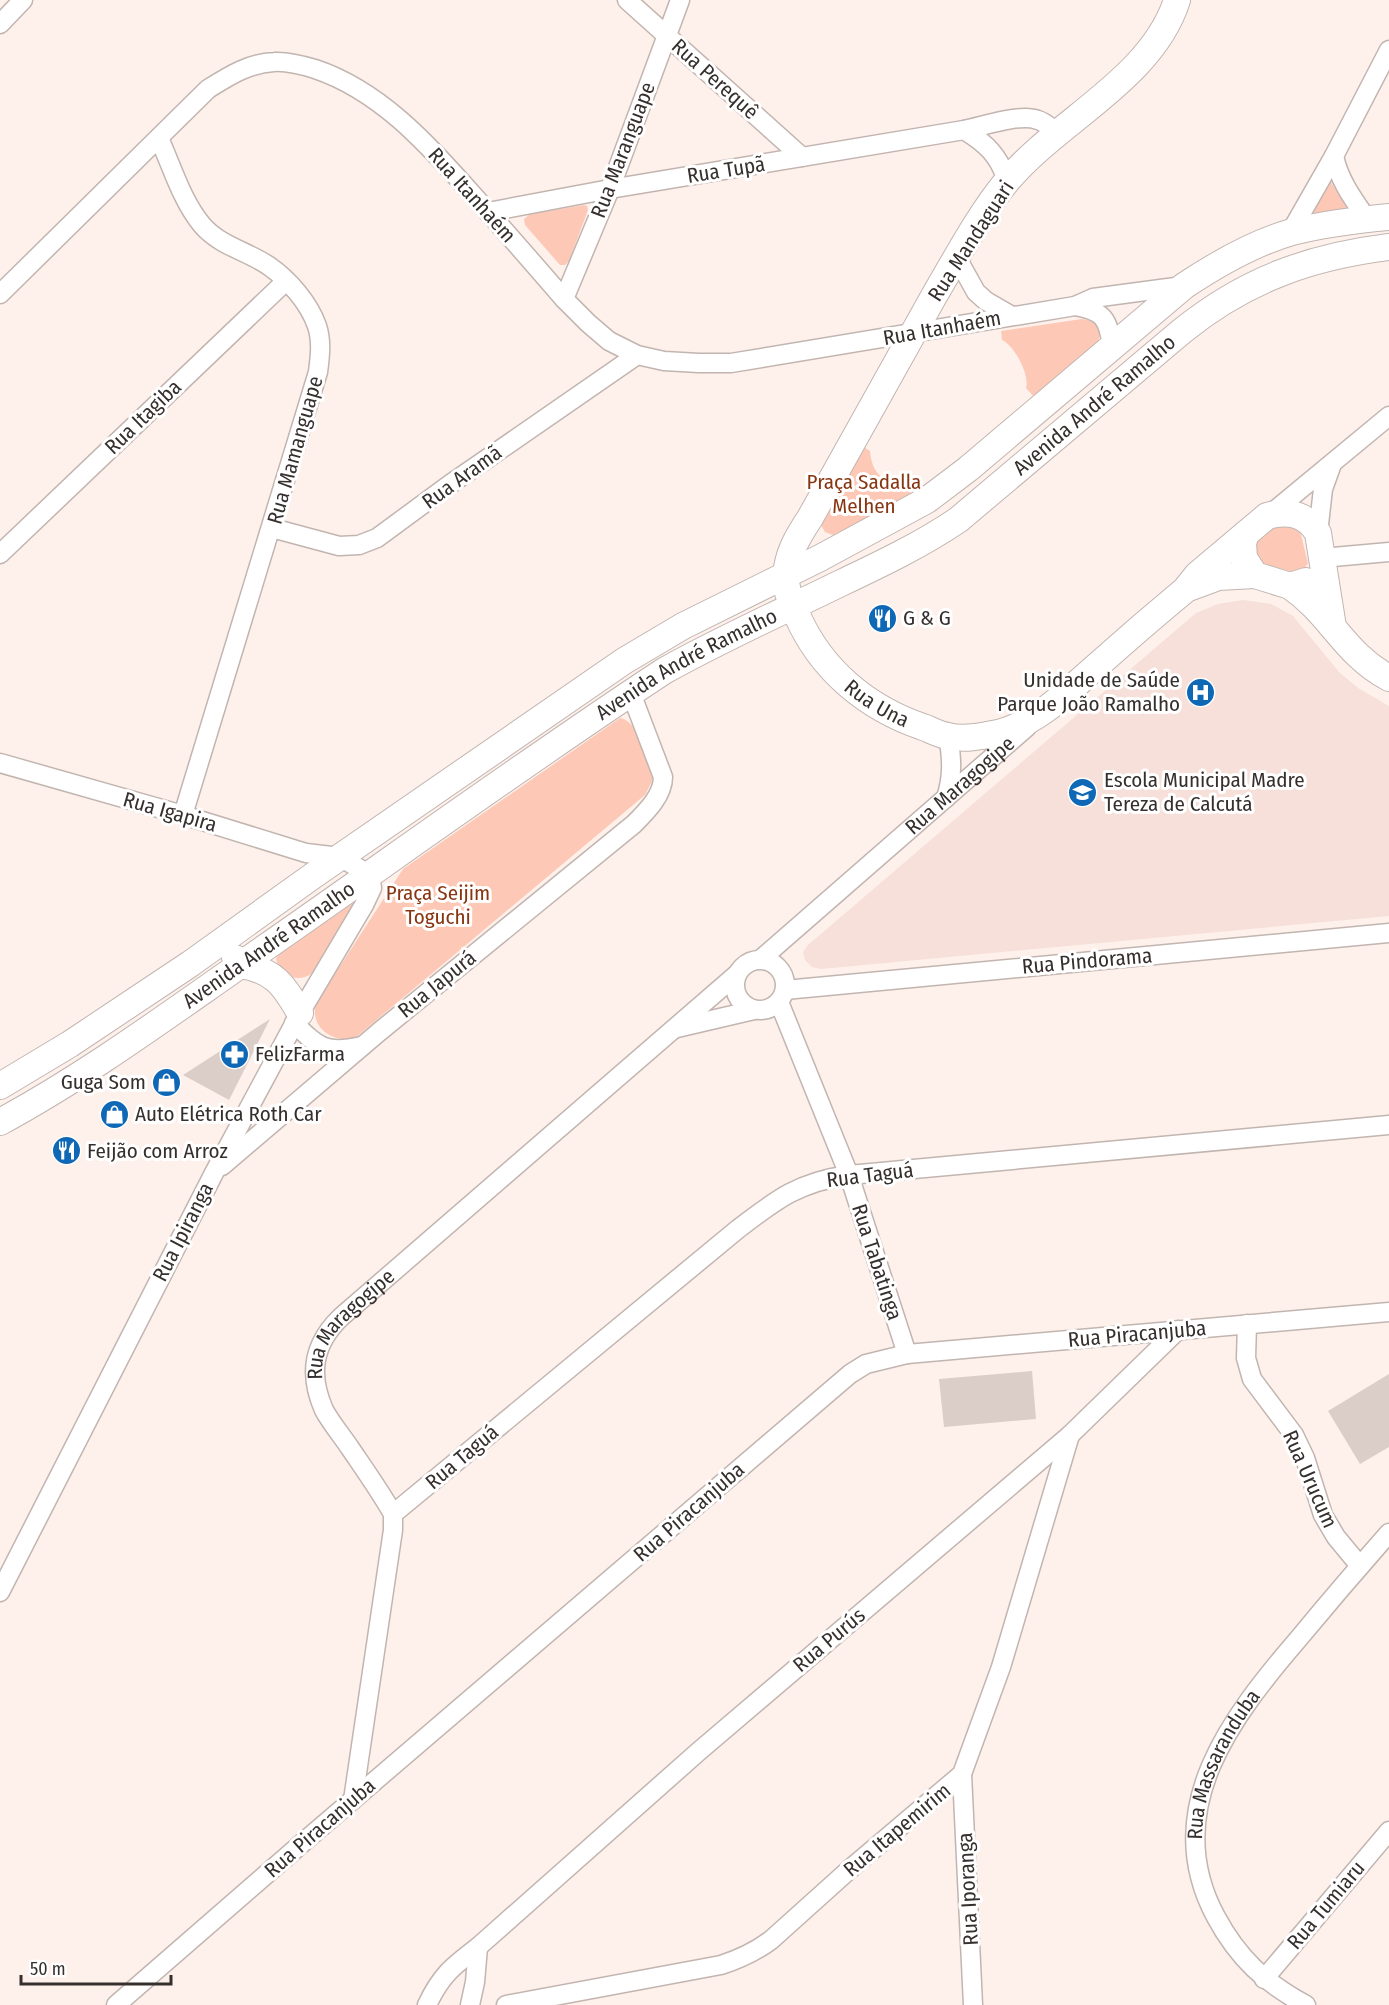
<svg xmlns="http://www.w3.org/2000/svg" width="1389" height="2005" viewBox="0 0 1389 2005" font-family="'Fira Sans Condensed',sans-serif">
<rect width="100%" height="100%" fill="#fef0eb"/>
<path fill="#f6e0d9" d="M 1243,600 L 1271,604 L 1293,616 L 1339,672 L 1358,688 L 1389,706 L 1389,916 L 821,969 L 812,967 L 805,960 L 803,952 L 808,945 L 1196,613 L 1218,604 Z"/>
<path fill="#fdc9b6" d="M 1329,179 L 1348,210 L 1307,218 Z
M 584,205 L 587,206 L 588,210 L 569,261 L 565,265 L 560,265 L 525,225 L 524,219 L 530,214 Z
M 1082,319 C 1095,320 1103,329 1098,342 L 1035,398 L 1026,388 C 1030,375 1014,345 1002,340 L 1001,331 Z
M 862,446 L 870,451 C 872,475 884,483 907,484 L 912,496 L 835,536 L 825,532 L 821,525 Z
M 1282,524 L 1297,528 L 1300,531 L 1308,563 L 1303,571 L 1296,573 L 1258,562 L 1254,544 L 1275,526 Z
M 620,718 C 639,721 646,757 652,773 L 652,781 L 645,795 L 355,1038 C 333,1044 309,1027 316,1003 L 403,869 Z
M 354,901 L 352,910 L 311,974 C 297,984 279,974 276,959 L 279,953 Z"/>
<path fill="#dbcdc8" d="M 270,1019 L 229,1100 L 183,1075 Z
M 1032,1371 L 1036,1419 L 944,1427 L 939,1379 Z
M 1389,1374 L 1389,1447 L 1360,1464 L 1328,1411 Z"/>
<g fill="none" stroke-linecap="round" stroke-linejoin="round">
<defs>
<g id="street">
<path d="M 627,0 L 802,157"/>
<path d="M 0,24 L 23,0"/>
<path d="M 964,130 C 987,144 998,155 1007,180"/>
<path d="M 159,138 C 172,167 182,201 202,225 C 220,246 247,251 269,266 C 289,280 309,303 317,326 C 322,341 320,357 318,372 L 183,815"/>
<path d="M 1334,156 C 1339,180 1353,199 1367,219"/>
<path d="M 488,212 L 610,189 L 964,130 C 984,126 1020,113 1038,120 C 1045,122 1052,129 1058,133"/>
<path d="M 1290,233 L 1334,156 L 1389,50"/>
<path d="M 957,258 L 976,292 L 986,301 L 1012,316"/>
<path d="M 0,294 L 208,89 C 229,76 249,63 274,62 C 288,61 302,65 315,69 C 381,91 428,145 474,196 C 504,230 534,264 564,299 L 588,323 L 609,341 L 637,355 L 664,361 L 699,363 L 731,363 L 1075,306 L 1093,298 L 1183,286"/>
<path d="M 564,299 L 610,189 L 680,0"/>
<path d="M 1075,306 C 1104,311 1108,319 1112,346"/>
<path d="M 1268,516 L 1389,416"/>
<path d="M 272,528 L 339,546 L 359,545 L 377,538 L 449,485 L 637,355"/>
<path d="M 1318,533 L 1323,489 L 1332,464"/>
<path d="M 0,554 L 286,281"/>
<path d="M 1322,558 L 1389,552"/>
<path d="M 0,763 L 183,815 L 306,853 L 340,857 L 370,875 L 372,888 L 364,905 L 300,1013 L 214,1173 L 0,1592"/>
<path d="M 946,798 C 953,776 952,758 948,736"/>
<path id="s1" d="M 761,959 L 1027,727"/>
<circle cx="760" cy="985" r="25"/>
<path d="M 785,990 L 1389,933"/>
<path d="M 779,1002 L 849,1175 L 907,1354"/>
<path d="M 294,1023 C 319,1048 326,1054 362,1046"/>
<path d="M 677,1028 L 754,1010"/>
<path d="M 222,1166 L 379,1032 L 634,824 C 647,811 663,795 663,777 L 631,693"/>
<path d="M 1247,1324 L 1246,1358 L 1252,1379 L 1294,1435 L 1305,1458 L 1323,1515 L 1336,1537 L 1360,1566"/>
<path d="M 393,1514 L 738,1229 C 777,1199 799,1182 849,1175 L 1389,1125"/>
<path d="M 962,1774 L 973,2005"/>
<path id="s2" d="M 353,1800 L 393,1530 L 393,1514 C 380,1491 365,1470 350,1448 C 342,1436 331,1423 324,1410 C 308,1374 313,1344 341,1317 L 736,975"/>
<path d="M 1264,1979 L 1389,1831"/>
<path d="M 116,2005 L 300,1845 L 850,1374 L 866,1364 L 907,1354 L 1389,1312"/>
<path d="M 427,2005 C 441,1975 453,1966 478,1947 L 698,1752 L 1070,1435 L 1178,1330"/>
<path d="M 470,2005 L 475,1982 L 478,1947"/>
<path d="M 506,2005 L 721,1965 C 740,1959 755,1952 771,1940 L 850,1869 L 962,1774 L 1001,1667 L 1070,1435"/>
<path id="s3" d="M 1306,2005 C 1265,1983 1238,1958 1216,1917 C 1158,1810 1232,1716 1300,1637 C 1329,1602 1359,1567 1389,1533"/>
</g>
<g id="secondary">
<path id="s4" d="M 1177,0 C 1152,79 1058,120 1007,181 C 979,215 957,257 934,296 C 892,370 851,444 810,518 C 798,536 787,554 786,577 C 785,591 792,602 797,615 C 821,670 867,708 923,727 C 931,730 940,735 948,736 C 964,740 983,736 998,733 C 1038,723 1069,690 1099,664 C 1127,639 1156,614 1185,590 L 1197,575 L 1267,516 C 1289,510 1306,514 1318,533 L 1333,627"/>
<path d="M 1246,534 L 1243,543 L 1244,558 L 1255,575 L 1290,586 L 1306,581"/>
<path d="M 1290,586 C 1331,614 1344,654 1389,678"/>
<path d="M 1191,587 L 1218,577 L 1255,575"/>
<path d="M 235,958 L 240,965 C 274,970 284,985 300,1013"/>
<path d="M 0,1086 L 70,1044 L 190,964 L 314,875 L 624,661 L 683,626 L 820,558 L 927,500 L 968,469 L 1184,286 C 1217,264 1253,243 1292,232 C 1324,224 1356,220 1389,217"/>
<path id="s5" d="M 0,1122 C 85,1076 164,1018 243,963 C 383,866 521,765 664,671 C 721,639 782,612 841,583 C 881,564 921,545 958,520 L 1182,331 C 1245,280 1309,257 1389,247"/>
</g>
</defs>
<use href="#street" stroke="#c2b5b0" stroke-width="21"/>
<use href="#secondary" stroke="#c2b5b0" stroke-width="28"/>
<use href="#street" stroke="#fff" stroke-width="18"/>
<use href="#secondary" stroke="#fff" stroke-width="26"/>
</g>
<defs>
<symbol id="restaurant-disc" viewBox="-11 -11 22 22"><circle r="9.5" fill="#0f68b6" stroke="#fff"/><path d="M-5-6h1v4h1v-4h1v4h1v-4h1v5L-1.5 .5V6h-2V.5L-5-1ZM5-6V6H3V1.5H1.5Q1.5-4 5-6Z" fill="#fff"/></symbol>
<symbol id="hospital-disc" viewBox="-11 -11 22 22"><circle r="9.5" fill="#0f68b6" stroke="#fff"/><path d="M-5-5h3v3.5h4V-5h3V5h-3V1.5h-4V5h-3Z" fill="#fff"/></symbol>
<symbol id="school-disc" viewBox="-11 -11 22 22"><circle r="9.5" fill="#0f68b6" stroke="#fff"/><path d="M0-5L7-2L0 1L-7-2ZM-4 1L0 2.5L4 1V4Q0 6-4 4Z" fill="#fff"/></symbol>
<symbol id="pharmacy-disc" viewBox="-11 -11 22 22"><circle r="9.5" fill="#0f68b6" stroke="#fff"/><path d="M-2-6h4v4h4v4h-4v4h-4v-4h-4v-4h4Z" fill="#fff"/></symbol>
<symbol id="shop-disc" viewBox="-11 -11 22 22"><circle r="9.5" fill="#0f68b6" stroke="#fff"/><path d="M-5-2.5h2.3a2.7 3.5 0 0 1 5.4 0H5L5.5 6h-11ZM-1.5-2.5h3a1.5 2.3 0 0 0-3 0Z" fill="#fff"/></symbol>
</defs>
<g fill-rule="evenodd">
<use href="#restaurant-disc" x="866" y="602" width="33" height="33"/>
<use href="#hospital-disc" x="1184" y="676" width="33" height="33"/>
<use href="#school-disc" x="1066" y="776" width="33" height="33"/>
<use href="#pharmacy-disc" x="218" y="1038" width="33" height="33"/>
<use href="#shop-disc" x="150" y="1066" width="33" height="33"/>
<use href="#shop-disc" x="98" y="1098" width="33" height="33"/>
<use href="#restaurant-disc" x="50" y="1134" width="33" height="33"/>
</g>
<g text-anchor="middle" stroke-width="6" stroke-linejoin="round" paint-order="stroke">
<g font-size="21" fill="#352f2e" stroke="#fff">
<text transform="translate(715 79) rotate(42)" y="7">Rua Perequê</text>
<text transform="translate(623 150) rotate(-69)" y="7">Rua Maranguape</text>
<text transform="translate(726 170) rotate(-9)" y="7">Rua Tupã</text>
<text transform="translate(472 195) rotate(48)" y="7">Rua Itanhaém</text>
<text transform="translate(971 241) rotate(-57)" y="7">Rua Mandaguari</text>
<text transform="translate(942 328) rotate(-10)" y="7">Rua Itanhaém</text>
<text dy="7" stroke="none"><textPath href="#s5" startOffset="1312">Avenida André Ramalho</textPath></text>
<text transform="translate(143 417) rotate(-44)" y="7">Rua Itagiba</text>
<text transform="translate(295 450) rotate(-74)" y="7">Rua Mamanguape</text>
<text transform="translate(462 477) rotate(-36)" y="7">Rua Aramã</text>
<text dy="7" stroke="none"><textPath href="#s5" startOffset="826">Avenida André Ramalho</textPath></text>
<text dy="7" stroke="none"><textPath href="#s4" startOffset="868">Rua Una</textPath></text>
<text dy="7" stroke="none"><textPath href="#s1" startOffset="264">Rua Maragogipe</textPath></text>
<text transform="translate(170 812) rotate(16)" y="7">Rua Igapira</text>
<text dy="7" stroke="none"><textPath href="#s5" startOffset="322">Avenida André Ramalho</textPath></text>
<text transform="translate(1087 961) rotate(-5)" y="7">Rua Pindorama</text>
<text transform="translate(437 984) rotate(-39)" y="7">Rua Japurá</text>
<text transform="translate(870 1175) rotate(-7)" y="7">Rua Taguá</text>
<text transform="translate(183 1232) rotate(-63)" y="7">Rua Ipiranga</text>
<text transform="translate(877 1262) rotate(72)" y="7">Rua Tabatinga</text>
<text dy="7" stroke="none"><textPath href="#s2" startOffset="514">Rua Maragogipe</textPath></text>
<text transform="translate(1137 1334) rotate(-5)" y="7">Rua Piracanjuba</text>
<text transform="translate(462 1457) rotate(-40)" y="7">Rua Taguá</text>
<text transform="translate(1310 1479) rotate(66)" y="7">Rua Urucum</text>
<text transform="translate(689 1512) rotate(-41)" y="7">Rua Piracanjuba</text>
<text transform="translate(829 1640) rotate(-40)" y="7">Rua Purús</text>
<text dy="7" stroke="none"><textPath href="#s3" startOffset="290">Rua Massaranduba</textPath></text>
<text transform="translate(320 1828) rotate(-41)" y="7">Rua Piracanjuba</text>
<text transform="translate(897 1830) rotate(-40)" y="7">Rua Itapemirim</text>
<text transform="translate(968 1889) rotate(-93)" y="7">Rua Iporanga</text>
<text transform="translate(1326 1905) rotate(-50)" y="7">Rua Tumiaru</text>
</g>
<g font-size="21" fill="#883612" stroke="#fff">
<text x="864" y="489">Praça Sadalla<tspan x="864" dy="24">Melhen</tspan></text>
<text x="438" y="900">Praça Seijim<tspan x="438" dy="24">Toguchi</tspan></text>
</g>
<g font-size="21" fill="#352f2e" stroke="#fff" text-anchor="start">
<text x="903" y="625">G &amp; G</text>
<text x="1180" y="687" text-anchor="end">Unidade de Saúde<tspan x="1180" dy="24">Parque João Ramalho</tspan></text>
<text x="1104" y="787">Escola Municipal Madre<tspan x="1104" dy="24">Tereza de Calcutá</tspan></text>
<text x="255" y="1061">FelizFarma</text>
<text x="146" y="1089" text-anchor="end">Guga Som</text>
<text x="135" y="1121">Auto Elétrica Roth Car</text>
<text x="87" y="1158">Feijão com Arroz</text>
</g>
</g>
<path d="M21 1975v9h150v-9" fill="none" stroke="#352f2e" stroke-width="3"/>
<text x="30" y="1975" font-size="18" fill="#352f2e" stroke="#ffffff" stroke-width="4.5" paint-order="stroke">50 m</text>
</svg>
